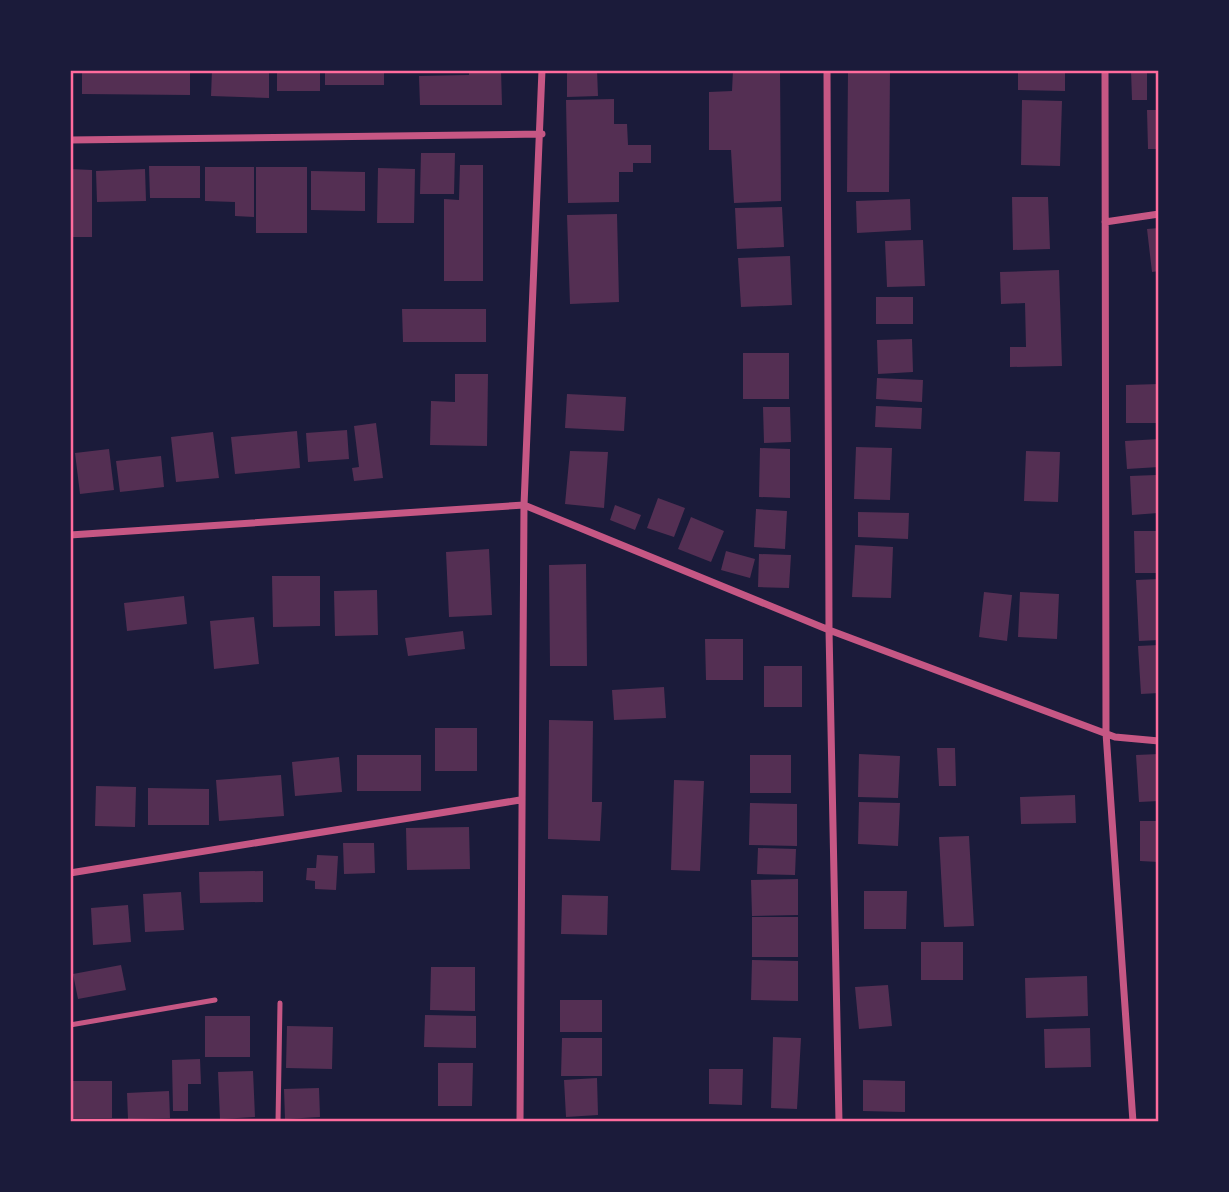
<svg xmlns="http://www.w3.org/2000/svg" width="1229" height="1192" viewBox="0 0 1229 1192" font-family="'PT Sans',sans-serif">
<rect width="100%" height="100%" fill="#1b1b3a"/>
<path fill="#542f53" d="M 82,70 L 190,70 L 190,95 L 82,94 Z
M 212,70 L 269,70 L 269,98 L 211,96 Z
M 277,70 L 320,70 L 320,91 L 277,91 Z
M 325,70 L 384,70 L 384,85 L 325,85 Z
M 469,70 L 501,70 L 502,105 L 420,105 L 419,76 L 469,75 Z
M 567,70 L 597,70 L 598,96 L 567,97 Z
M 733,70 L 780,70 L 781,201 L 734,203 L 731,150 L 709,150 L 709,92 L 732,91 Z
M 848,70 L 890,70 L 889,192 L 847,192 Z
M 1018,70 L 1065,70 L 1065,91 L 1018,90 Z
M 1131,70 L 1147,70 L 1147,100 L 1132,100 Z
M 614,99 L 614,124 L 627,124 L 628,145 L 651,145 L 651,163 L 633,163 L 633,172 L 619,172 L 619,202 L 568,203 L 566,100 Z
M 1022,100 L 1062,101 L 1060,166 L 1021,165 Z
M 1147,110 L 1159,110 L 1159,149 L 1148,149 Z
M 421,153 L 455,153 L 454,194 L 420,194 Z
M 460,165 L 483,165 L 483,281 L 444,281 L 444,199 L 459,200 Z
M 149,166 L 200,166 L 200,198 L 150,198 Z
M 205,167 L 254,167 L 254,217 L 235,216 L 235,202 L 205,201 Z
M 256,167 L 307,167 L 307,233 L 256,233 Z
M 378,168 L 415,169 L 414,223 L 377,223 Z
M 70,169 L 92,170 L 92,237 L 70,237 Z
M 145,169 L 146,201 L 97,202 L 96,171 Z
M 311,171 L 365,172 L 365,211 L 311,210 Z
M 1012,197 L 1048,197 L 1050,249 L 1013,250 Z
M 910,199 L 911,230 L 857,233 L 856,201 Z
M 782,207 L 784,247 L 737,249 L 735,208 Z
M 617,214 L 619,302 L 570,304 L 567,215 Z
M 1159,228 L 1159,271 L 1152,272 L 1147,229 Z
M 923,240 L 925,286 L 887,287 L 885,241 Z
M 790,256 L 792,305 L 741,307 L 738,258 Z
M 1059,270 L 1062,366 L 1010,367 L 1010,347 L 1026,347 L 1025,303 L 1001,304 L 1000,272 Z
M 876,297 L 913,297 L 913,324 L 876,324 Z
M 402,309 L 486,309 L 486,342 L 403,342 Z
M 912,339 L 913,372 L 878,374 L 877,340 Z
M 743,353 L 789,353 L 789,399 L 743,399 Z
M 455,374 L 488,374 L 487,446 L 430,445 L 431,401 L 455,402 Z
M 877,378 L 923,380 L 922,402 L 876,399 Z
M 1159,384 L 1159,423 L 1126,423 L 1126,385 Z
M 567,394 L 626,397 L 624,431 L 565,428 Z
M 876,406 L 922,408 L 921,429 L 875,427 Z
M 763,407 L 790,407 L 791,442 L 764,443 Z
M 376,423 L 383,478 L 354,481 L 352,468 L 359,467 L 354,426 Z
M 347,430 L 349,459 L 308,462 L 306,433 Z
M 297,431 L 300,468 L 235,474 L 231,437 Z
M 213,432 L 219,478 L 176,482 L 171,437 Z
M 1159,439 L 1159,467 L 1127,469 L 1125,441 Z
M 856,447 L 892,448 L 890,500 L 854,499 Z
M 760,448 L 790,449 L 790,498 L 759,497 Z
M 109,449 L 114,490 L 80,494 L 75,453 Z
M 570,451 L 608,452 L 604,508 L 565,504 Z
M 1026,451 L 1060,452 L 1058,502 L 1024,501 Z
M 161,456 L 164,487 L 120,492 L 116,461 Z
M 1156,475 L 1158,513 L 1132,515 L 1130,476 Z
M 658,498 L 685,508 L 674,537 L 647,528 Z
M 615,505 L 641,515 L 635,530 L 610,520 Z
M 756,509 L 787,511 L 785,549 L 754,547 Z
M 858,512 L 909,513 L 908,539 L 858,537 Z
M 691,517 L 724,531 L 711,562 L 678,549 Z
M 1134,531 L 1159,531 L 1159,573 L 1135,573 Z
M 855,545 L 893,547 L 891,598 L 852,597 Z
M 489,549 L 492,615 L 449,617 L 446,552 Z
M 726,551 L 755,559 L 750,578 L 721,570 Z
M 759,554 L 791,555 L 789,588 L 758,587 Z
M 586,564 L 587,666 L 550,666 L 549,565 Z
M 272,576 L 320,576 L 320,626 L 273,627 Z
M 1159,579 L 1159,640 L 1139,641 L 1136,580 Z
M 377,590 L 378,635 L 335,636 L 334,591 Z
M 984,592 L 1012,595 L 1007,641 L 979,637 Z
M 1020,592 L 1059,594 L 1057,639 L 1018,637 Z
M 184,596 L 187,624 L 127,631 L 124,603 Z
M 254,617 L 259,664 L 214,669 L 210,621 Z
M 463,631 L 465,649 L 408,656 L 405,638 Z
M 705,639 L 743,639 L 743,680 L 706,680 Z
M 1159,645 L 1159,693 L 1141,694 L 1138,646 Z
M 764,666 L 802,666 L 802,707 L 764,707 Z
M 664,687 L 666,718 L 614,720 L 612,690 Z
M 549,720 L 593,721 L 592,802 L 602,802 L 600,841 L 548,839 Z
M 435,728 L 477,728 L 477,771 L 435,771 Z
M 937,748 L 955,748 L 956,786 L 939,786 Z
M 859,754 L 900,756 L 898,798 L 858,797 Z
M 1159,754 L 1159,801 L 1139,802 L 1136,755 Z
M 357,755 L 421,755 L 421,791 L 357,791 Z
M 750,755 L 791,755 L 791,793 L 750,793 Z
M 339,757 L 342,792 L 295,796 L 292,762 Z
M 281,775 L 284,816 L 219,821 L 216,780 Z
M 674,780 L 704,781 L 700,871 L 671,870 Z
M 96,786 L 136,787 L 135,827 L 95,826 Z
M 148,788 L 209,789 L 209,825 L 148,825 Z
M 1075,795 L 1076,823 L 1021,824 L 1020,797 Z
M 859,802 L 900,803 L 898,846 L 858,844 Z
M 750,803 L 797,804 L 797,846 L 749,845 Z
M 1140,821 L 1159,821 L 1159,862 L 1140,861 Z
M 469,827 L 470,869 L 407,870 L 406,828 Z
M 969,836 L 974,926 L 944,927 L 939,837 Z
M 343,843 L 374,843 L 375,873 L 344,874 Z
M 758,848 L 796,849 L 795,875 L 757,874 Z
M 317,855 L 338,856 L 336,890 L 315,889 L 315,881 L 306,880 L 307,868 L 316,868 Z
M 263,871 L 263,902 L 200,903 L 199,872 Z
M 798,879 L 798,915 L 752,916 L 751,880 Z
M 864,891 L 907,891 L 906,929 L 864,929 Z
M 181,892 L 184,930 L 145,932 L 143,894 Z
M 562,895 L 608,896 L 607,935 L 561,934 Z
M 128,905 L 131,942 L 93,945 L 91,908 Z
M 752,917 L 798,917 L 798,957 L 752,957 Z
M 921,942 L 963,942 L 963,980 L 921,980 Z
M 752,960 L 798,961 L 798,1001 L 751,1000 Z
M 121,965 L 126,990 L 78,999 L 73,974 Z
M 431,967 L 475,967 L 475,1011 L 430,1010 Z
M 1087,976 L 1088,1016 L 1026,1018 L 1025,978 Z
M 888,985 L 892,1026 L 859,1029 L 855,987 Z
M 560,1000 L 602,1000 L 602,1032 L 560,1032 Z
M 425,1015 L 476,1016 L 476,1048 L 424,1047 Z
M 205,1016 L 250,1016 L 250,1057 L 205,1057 Z
M 287,1026 L 333,1027 L 332,1069 L 286,1068 Z
M 1090,1028 L 1091,1067 L 1045,1068 L 1044,1029 Z
M 773,1037 L 801,1038 L 797,1109 L 771,1108 Z
M 562,1038 L 602,1038 L 602,1076 L 561,1076 Z
M 200,1059 L 201,1084 L 188,1084 L 188,1111 L 173,1111 L 172,1060 Z
M 438,1063 L 473,1063 L 472,1106 L 438,1106 Z
M 709,1069 L 743,1069 L 742,1105 L 709,1104 Z
M 253,1071 L 255,1117 L 220,1119 L 218,1072 Z
M 597,1078 L 598,1115 L 566,1117 L 564,1080 Z
M 863,1080 L 905,1081 L 905,1112 L 863,1111 Z
M 70,1081 L 112,1081 L 112,1118 L 70,1118 Z
M 319,1088 L 320,1117 L 285,1119 L 284,1089 Z
M 169,1091 L 170,1118 L 128,1119 L 127,1093 Z"/>
<g fill="none" stroke-linecap="round" stroke-linejoin="round">
<path stroke="#c65784" stroke-width="5" d="M 70,1025 L 215,1000
M 278,1122 L 280,1003"/>
<path stroke="#c65784" stroke-width="7" d="M 827,70 L 829,630 L 839,1122
M 1105,70 L 1106,733 L 1133,1122
M 70,140 L 542,134
M 1105,222 L 1159,214
M 70,535 L 524,505 L 829,630 L 1115,737 L 1159,741
M 70,873 L 520,800
M 520,1122 L 524,505 L 542,70"/>
</g>
<rect width="1229" height="1192" fill="none" stroke="#1b1b3a" stroke-width="144"/>
<rect x="72" y="72" width="1085" height="1048" fill="none" stroke="#ff6b9d" stroke-width="2.5"/>
</svg>
